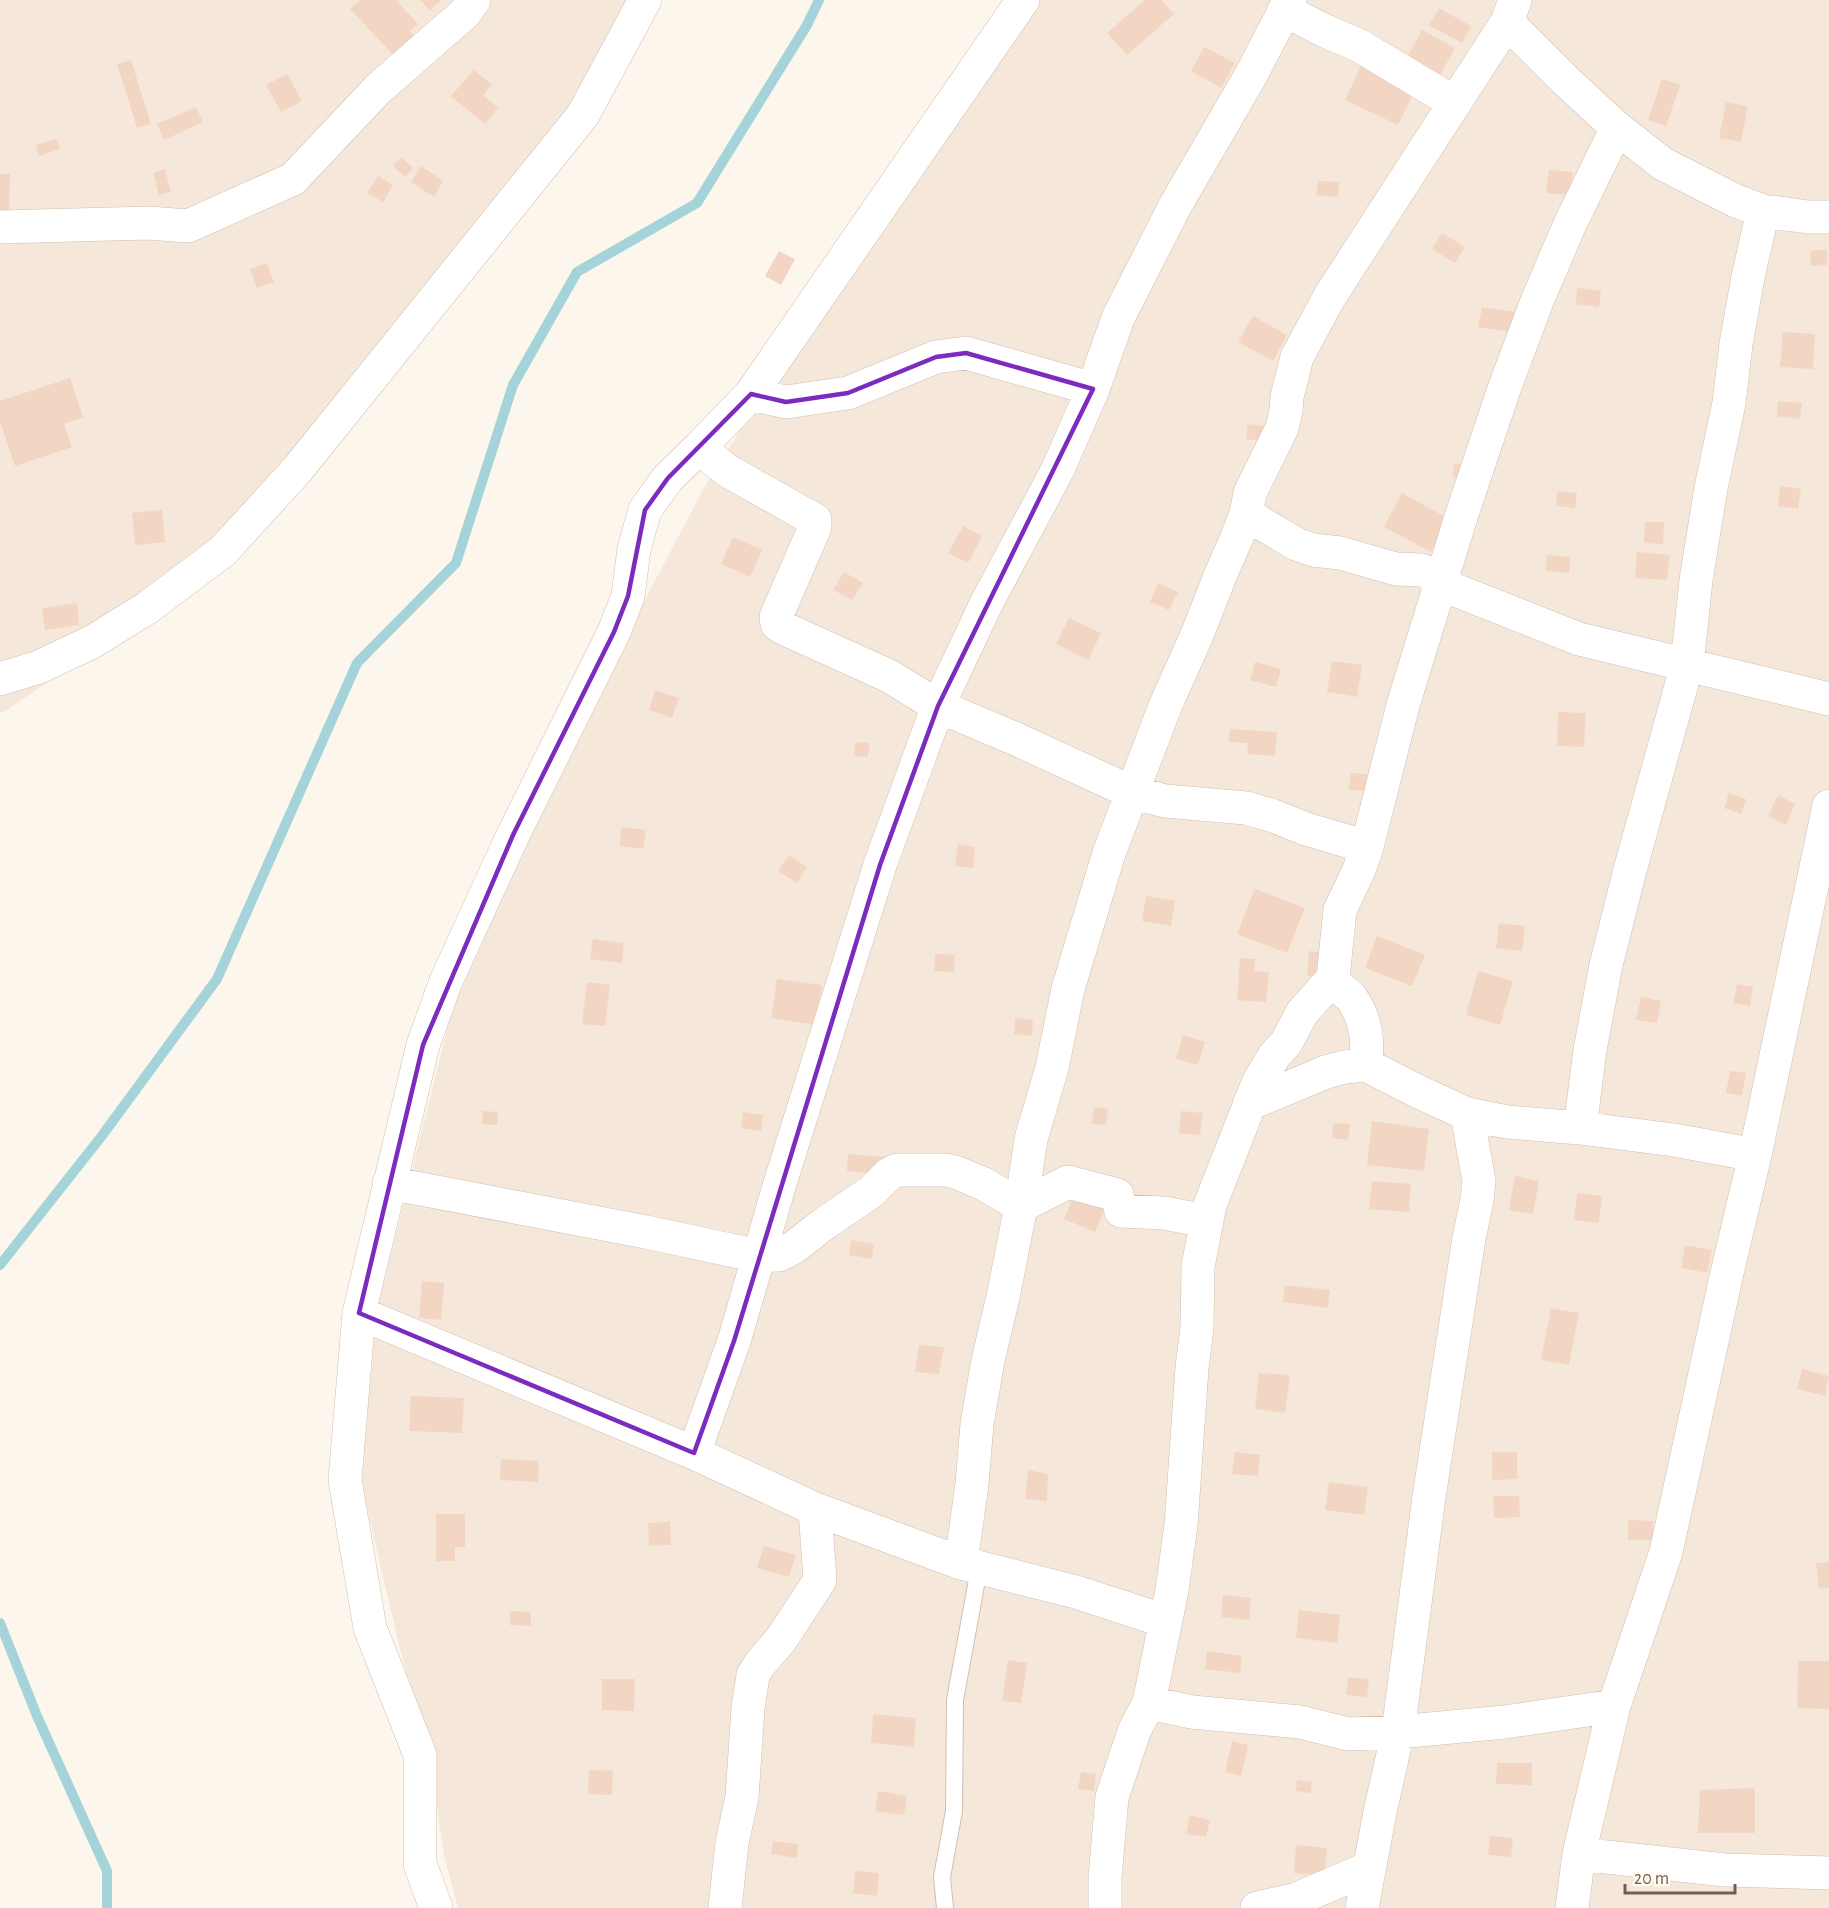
<svg xmlns="http://www.w3.org/2000/svg" width="1829" height="1908" viewBox="0 0 1829 1908" font-family="'Alegreya Sans',sans-serif">
<rect width="100%" height="100%" fill="#fdf6ec"/>
<path fill="#f5e8da" d="M 0,0 L 636,0 L 575,111 L 219,566 L 4,712 L 0,712 Z
M 1010,0 L 1829,0 L 1829,1908 L 458,1908 L 444,1856 L 430,1761 L 399,1645 L 361,1482 L 376,1313 L 459,982 L 578,726 L 704,488 Z"/>
<g fill="none" stroke-linecap="round" stroke-linejoin="round">
<path stroke="#a5d3da" stroke-width="10" d="M 0,1265 L 101,1137 L 217,979 L 357,663 L 456,563 L 513,385 L 577,272 L 697,203 L 807,25 L 819,0
M 0,1623 L 37,1716 L 107,1871 L 107,1908"/>
</g>
<path fill="#f3d5c3" d="M 360,0 L 396,0 L 418,24 L 410,31 L 422,44 L 401,63 L 350,9 Z
M 420,0 L 441,0 L 430,10 Z
M 1145,0 L 1161,0 L 1174,14 L 1127,55 L 1107,33 Z
M 1439,8 L 1471,26 L 1462,43 L 1429,25 Z
M 1422,30 L 1455,48 L 1438,79 L 1405,61 Z
M 1204,47 L 1235,63 L 1221,88 L 1191,71 Z
M 131,60 L 151,124 L 137,128 L 117,64 Z
M 1361,66 L 1414,92 L 1398,125 L 1345,100 Z
M 474,70 L 492,85 L 483,95 L 498,108 L 485,124 L 451,96 Z
M 287,74 L 302,101 L 281,112 L 266,85 Z
M 1662,79 L 1680,85 L 1666,126 L 1648,120 Z
M 1726,102 L 1748,106 L 1741,142 L 1719,138 Z
M 196,107 L 203,122 L 164,140 L 157,124 Z
M 56,139 L 60,149 L 39,156 L 36,145 Z
M 401,157 L 413,168 L 405,177 L 393,166 Z
M 421,166 L 443,181 L 434,197 L 411,182 Z
M 165,169 L 171,192 L 159,195 L 153,173 Z
M 1549,170 L 1573,172 L 1570,195 L 1546,193 Z
M 0,174 L 10,174 L 9,220 L 0,220 Z
M 378,176 L 393,185 L 383,202 L 367,193 Z
M 1318,181 L 1339,182 L 1338,197 L 1316,195 Z
M 1442,233 L 1465,247 L 1455,263 L 1432,249 Z
M 1827,249 L 1827,265 L 1811,266 L 1810,251 Z
M 779,251 L 795,259 L 781,285 L 765,276 Z
M 267,263 L 274,282 L 257,288 L 250,269 Z
M 1577,288 L 1601,291 L 1599,307 L 1576,304 Z
M 1482,307 L 1515,312 L 1511,332 L 1478,327 Z
M 1253,316 L 1287,335 L 1273,361 L 1238,342 Z
M 1783,332 L 1815,334 L 1813,369 L 1780,367 Z
M 70,378 L 83,417 L 64,424 L 72,447 L 15,466 L 0,421 L 0,401 Z
M 1778,401 L 1802,403 L 1800,419 L 1777,416 Z
M 1248,424 L 1273,427 L 1272,442 L 1246,439 Z
M 1454,463 L 1474,466 L 1472,479 L 1453,477 Z
M 1780,486 L 1801,489 L 1798,509 L 1778,506 Z
M 1557,491 L 1577,493 L 1575,508 L 1556,506 Z
M 1402,493 L 1449,519 L 1431,552 L 1384,527 Z
M 162,510 L 165,542 L 135,545 L 132,513 Z
M 1645,522 L 1664,522 L 1663,544 L 1644,543 Z
M 963,526 L 982,536 L 968,563 L 948,553 Z
M 733,537 L 762,550 L 750,577 L 721,564 Z
M 1637,552 L 1670,555 L 1667,580 L 1635,578 Z
M 1547,555 L 1571,557 L 1569,573 L 1546,571 Z
M 844,572 L 863,583 L 852,600 L 833,590 Z
M 1158,583 L 1178,592 L 1169,610 L 1150,602 Z
M 77,603 L 79,625 L 45,630 L 42,608 Z
M 1069,618 L 1101,633 L 1088,660 L 1056,644 Z
M 1332,661 L 1362,665 L 1357,697 L 1327,692 Z
M 1255,662 L 1281,669 L 1276,687 L 1250,680 Z
M 655,690 L 679,698 L 672,718 L 649,710 Z
M 1558,712 L 1586,713 L 1584,747 L 1557,746 Z
M 1230,729 L 1277,732 L 1275,756 L 1247,754 L 1248,743 L 1229,742 Z
M 855,742 L 870,743 L 868,757 L 854,756 Z
M 1351,773 L 1367,774 L 1365,791 L 1349,790 Z
M 1729,793 L 1746,799 L 1741,814 L 1724,808 Z
M 1778,795 L 1795,804 L 1786,825 L 1768,816 Z
M 621,827 L 646,830 L 643,849 L 620,846 Z
M 958,844 L 975,847 L 973,868 L 955,866 Z
M 789,855 L 807,867 L 797,883 L 778,871 Z
M 1255,889 L 1305,908 L 1287,953 L 1237,934 Z
M 1146,896 L 1175,901 L 1171,926 L 1142,921 Z
M 1499,923 L 1525,926 L 1522,951 L 1496,948 Z
M 1377,936 L 1425,955 L 1412,986 L 1365,968 Z
M 593,939 L 624,943 L 622,963 L 590,959 Z
M 1309,951 L 1332,953 L 1330,977 L 1307,976 Z
M 935,954 L 955,955 L 954,972 L 934,971 Z
M 1240,958 L 1255,959 L 1254,971 L 1269,972 L 1266,1002 L 1237,1000 Z
M 1478,971 L 1513,981 L 1500,1025 L 1466,1015 Z
M 777,979 L 822,985 L 816,1025 L 771,1018 Z
M 587,982 L 610,985 L 605,1026 L 582,1024 Z
M 1737,984 L 1753,987 L 1750,1006 L 1733,1003 Z
M 1641,997 L 1661,1001 L 1657,1023 L 1636,1020 Z
M 1015,1018 L 1033,1020 L 1032,1036 L 1014,1034 Z
M 1183,1035 L 1205,1042 L 1198,1065 L 1176,1059 Z
M 1730,1071 L 1746,1073 L 1742,1096 L 1726,1093 Z
M 1094,1107 L 1108,1109 L 1106,1125 L 1092,1124 Z
M 483,1111 L 498,1112 L 497,1125 L 482,1124 Z
M 1181,1111 L 1203,1113 L 1200,1135 L 1179,1133 Z
M 743,1112 L 763,1115 L 761,1131 L 741,1128 Z
M 1372,1121 L 1429,1129 L 1424,1171 L 1367,1165 Z
M 1333,1123 L 1350,1124 L 1348,1140 L 1332,1138 Z
M 848,1154 L 885,1157 L 883,1174 L 847,1171 Z
M 1515,1176 L 1539,1181 L 1533,1214 L 1509,1210 Z
M 1372,1181 L 1411,1184 L 1409,1212 L 1369,1209 Z
M 1076,1190 L 1108,1202 L 1095,1232 L 1064,1219 Z
M 1577,1193 L 1602,1196 L 1599,1223 L 1574,1220 Z
M 851,1240 L 874,1244 L 872,1259 L 849,1255 Z
M 1685,1245 L 1712,1250 L 1707,1273 L 1681,1268 Z
M 422,1281 L 444,1283 L 441,1320 L 419,1318 Z
M 1285,1285 L 1330,1290 L 1328,1308 L 1283,1302 Z
M 1551,1308 L 1579,1313 L 1569,1365 L 1541,1360 Z
M 919,1345 L 944,1347 L 939,1374 L 915,1372 Z
M 1802,1369 L 1829,1376 L 1825,1396 L 1797,1389 Z
M 1259,1373 L 1290,1375 L 1285,1413 L 1255,1409 Z
M 411,1396 L 464,1398 L 462,1433 L 409,1431 Z
M 1235,1452 L 1260,1455 L 1258,1476 L 1232,1474 Z
M 1492,1452 L 1517,1452 L 1517,1479 L 1492,1480 Z
M 501,1459 L 539,1461 L 538,1482 L 500,1480 Z
M 1028,1470 L 1048,1474 L 1047,1501 L 1025,1499 Z
M 1329,1482 L 1368,1487 L 1364,1515 L 1325,1510 Z
M 1493,1496 L 1519,1496 L 1520,1517 L 1494,1518 Z
M 436,1514 L 465,1514 L 465,1547 L 455,1547 L 455,1561 L 436,1561 Z
M 1628,1520 L 1653,1521 L 1653,1540 L 1628,1540 Z
M 670,1522 L 671,1545 L 649,1546 L 648,1523 Z
M 764,1546 L 796,1555 L 789,1577 L 757,1568 Z
M 1829,1562 L 1829,1588 L 1819,1589 L 1816,1563 Z
M 1223,1595 L 1251,1598 L 1249,1620 L 1221,1617 Z
M 1299,1610 L 1340,1615 L 1337,1643 L 1296,1638 Z
M 510,1611 L 531,1612 L 531,1626 L 510,1625 Z
M 1207,1651 L 1242,1656 L 1240,1673 L 1205,1669 Z
M 1008,1660 L 1027,1663 L 1021,1703 L 1002,1701 Z
M 1798,1661 L 1829,1661 L 1829,1709 L 1797,1708 Z
M 1348,1677 L 1369,1679 L 1367,1697 L 1346,1695 Z
M 602,1679 L 635,1679 L 634,1711 L 602,1710 Z
M 873,1714 L 916,1718 L 914,1747 L 871,1743 Z
M 1232,1741 L 1248,1745 L 1241,1776 L 1225,1772 Z
M 1497,1763 L 1532,1763 L 1532,1785 L 1496,1784 Z
M 589,1770 L 613,1771 L 612,1795 L 588,1794 Z
M 1081,1772 L 1096,1774 L 1094,1791 L 1078,1789 Z
M 1297,1780 L 1312,1782 L 1311,1793 L 1296,1791 Z
M 1755,1788 L 1755,1833 L 1698,1833 L 1700,1790 Z
M 878,1791 L 907,1796 L 904,1815 L 875,1811 Z
M 1190,1815 L 1210,1820 L 1206,1837 L 1186,1834 Z
M 1490,1836 L 1513,1838 L 1511,1857 L 1488,1855 Z
M 773,1841 L 798,1844 L 797,1858 L 771,1854 Z
M 1296,1845 L 1327,1848 L 1324,1876 L 1294,1873 Z
M 855,1871 L 879,1873 L 877,1896 L 853,1893 Z"/>
<g fill="none" stroke-linecap="round" stroke-linejoin="round">
<defs>
<path id="service" d="M 945,1908 L 942,1877 L 954,1811 L 955,1700 L 979,1569"/>
<path id="minor" d="M 1023,0 L 751,394 L 699,448 L 728,471 L 815,520 L 815,527 L 776,617 L 777,624 L 783,628 L 889,676 L 938,706 L 1016,739 L 1131,792 L 1165,801 L 1246,808 L 1271,815 L 1306,829 L 1367,847
M 1284,10 L 1323,30 L 1360,46 L 1455,103
M 1507,22 L 1564,79 L 1617,128 L 1663,164 L 1736,201 L 1763,211 L 1808,217 L 1829,217
M 0,227 L 148,223 L 188,226 L 293,179 L 378,89 L 465,13 L 474,0
M 751,394 L 786,402 L 848,393 L 936,357 L 966,353 L 1093,389
M 1246,514 L 1296,544 L 1313,550 L 1340,553 L 1396,569 L 1421,570 L 1431,574 L 1440,584 L 1579,639 L 1829,699
M 0,679 L 39,667 L 92,642 L 147,608 L 223,551 L 297,470 L 583,115 L 645,0
M 1366,1065 C 1368,1041 1367,1020 1352,999 C 1346,990 1338,991 1333,978 L 1340,910 L 1359,870 L 1367,847 L 1403,705 L 1461,517 L 1504,389 L 1537,301 L 1570,224 L 1617,128
M 1249,1104 L 1326,1072 L 1344,1067 L 1366,1065 L 1419,1092 L 1467,1114 L 1507,1122 L 1580,1128 L 1674,1140 L 1755,1155
M 1580,1128 L 1590,1050 L 1606,965 L 1630,870 L 1687,665 L 1696,580 L 1711,488 L 1729,403 L 1736,344 L 1748,277 L 1763,211
M 389,1183 L 646,1232 L 758,1256 L 779,1255 L 793,1248 L 825,1223 L 871,1192 L 889,1174 L 897,1170 L 946,1170 L 955,1172 L 984,1184 L 1021,1206
M 1021,1206 L 1068,1182 L 1117,1195 L 1121,1211 L 1164,1213 L 1206,1221
M 359,1313 L 694,1453 L 815,1509 L 961,1563 L 1076,1592 L 1165,1621
M 694,1453 L 734,1341 L 781,1180 L 880,865 L 938,706 L 986,604 L 1057,471 L 1093,389 L 1118,318 L 1175,206 L 1251,75 L 1290,0
M 961,1563 L 972,1484 L 977,1424 L 988,1360 L 1003,1297 L 1021,1206 L 1031,1139 L 1052,1068 L 1068,989 L 1109,853 L 1166,704 L 1197,635 L 1220,576 L 1237,537 L 1246,514 L 1250,493 L 1282,428 L 1286,411 L 1287,397 L 1297,357 L 1330,296 L 1507,22 L 1515,0
M 1149,1703 L 1192,1712 L 1300,1722 L 1348,1734 L 1398,1732 L 1505,1722 L 1614,1706
M 1579,1854 L 1725,1870 L 1829,1873
M 436,1908 L 420,1864 L 420,1755 L 370,1628 L 345,1480 L 359,1313 L 423,1045 L 446,981 L 513,835 L 614,632 L 628,596 L 634,549 L 645,510 L 668,478 L 699,448
M 725,1908 L 732,1843 L 742,1797 L 748,1708 L 753,1675 L 760,1664 L 782,1638 L 820,1580 L 815,1509
M 1105,1908 L 1105,1878 L 1112,1797 L 1135,1729 L 1149,1703 L 1172,1590 L 1181,1525 L 1192,1368 L 1197,1328 L 1198,1266 L 1210,1205 L 1258,1083 L 1274,1056 L 1286,1043 L 1302,1013 L 1333,978
M 1257,1908 L 1297,1899 L 1369,1868
M 1362,1908 L 1380,1812 L 1398,1732 L 1429,1497 L 1469,1238 L 1477,1200 L 1479,1181 L 1467,1114
M 1572,1908 L 1579,1854 L 1614,1706 L 1666,1552 L 1727,1273 L 1755,1155 L 1829,806"/>
</defs>
<use href="#service" stroke="#d1beb0" stroke-width="18"/>
<use href="#minor" stroke="#d1beb0" stroke-width="34"/>
<use href="#service" stroke="#fff" stroke-width="16"/>
<use href="#minor" stroke="#fff" stroke-width="33"/>
</g>
<path fill="none" stroke="#7b2cbf" stroke-width="4.5" stroke-linejoin="round" d="M 966,353 L 1093,389 L 938,706 L 880,865 L 734,1341 L 694,1453 L 359,1313 L 423,1045 L 513,835 L 614,632 L 628,596 L 645,510 L 668,478 L 751,394 L 786,402 L 848,393 L 936,357 Z"/>
<path d="M1625 1884v9h110v-9" fill="none" stroke="#7a5c4d" stroke-width="3"/>
<text x="1634" y="1884" font-size="18" fill="#7a5c4d" stroke="#fffaf3" stroke-width="4.5" paint-order="stroke">20 m</text>
</svg>
